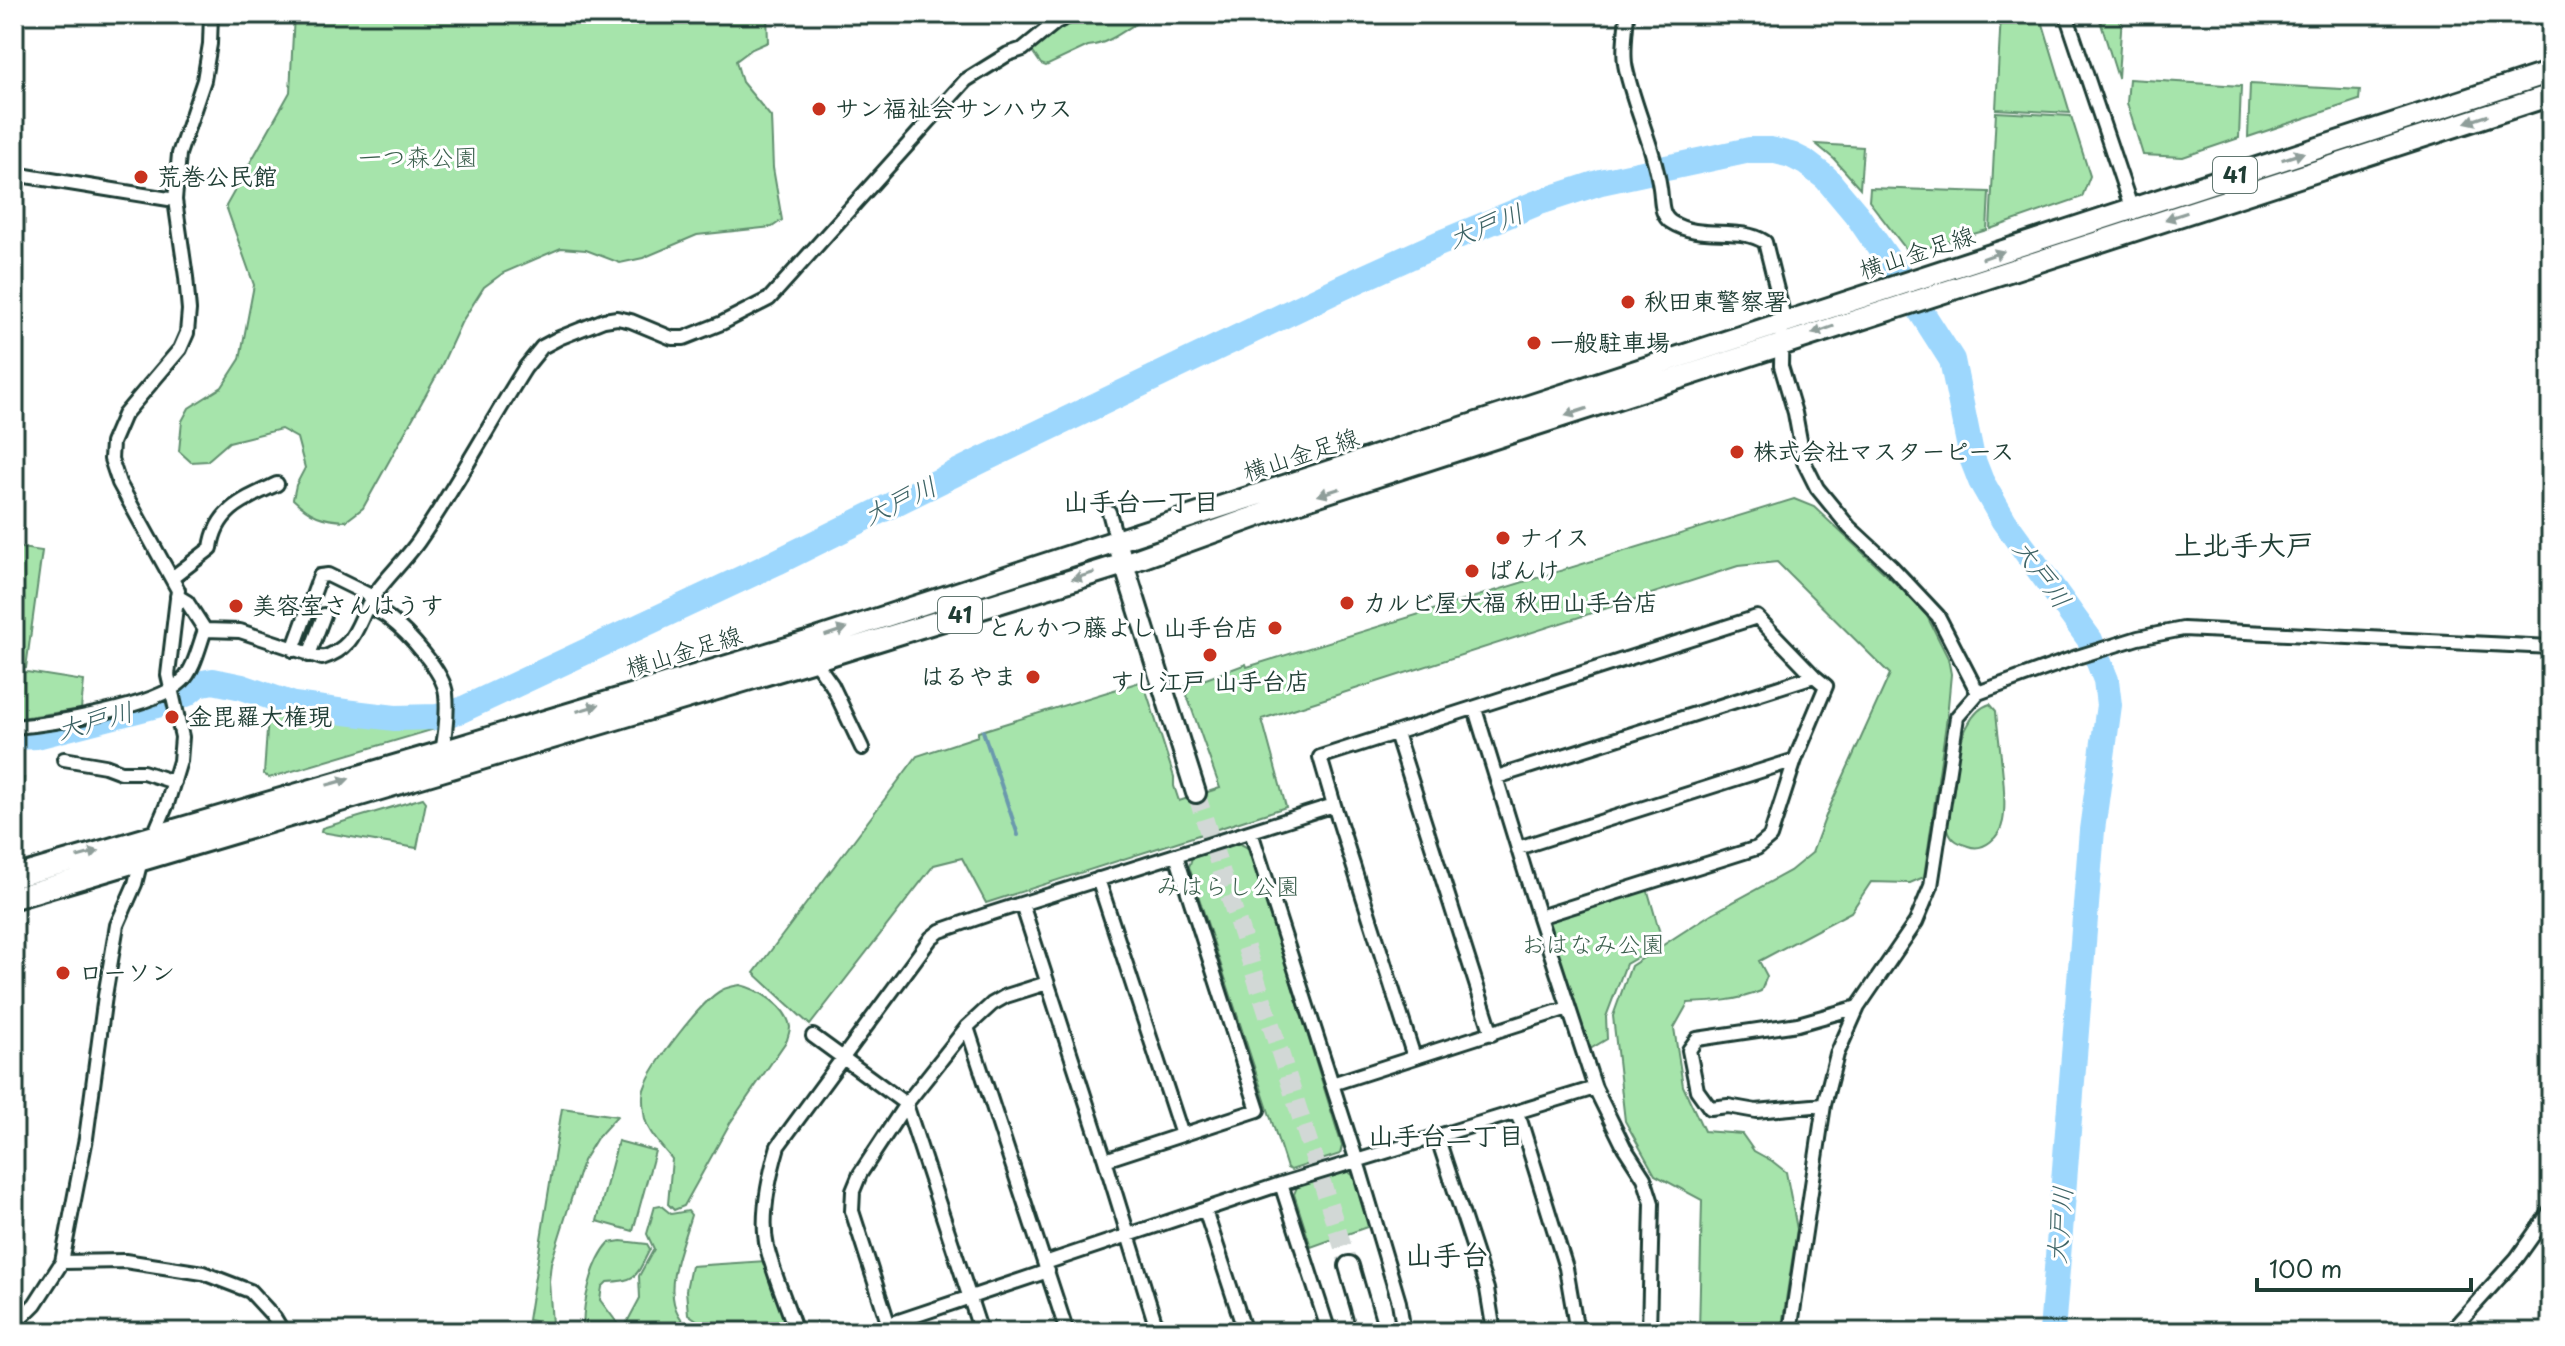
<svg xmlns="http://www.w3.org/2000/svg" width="2565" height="1346" viewBox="0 0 2565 1346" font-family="'Playpen Sans','Klee One',sans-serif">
<rect width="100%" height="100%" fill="#fff"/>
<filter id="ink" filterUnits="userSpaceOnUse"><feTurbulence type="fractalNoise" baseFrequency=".0125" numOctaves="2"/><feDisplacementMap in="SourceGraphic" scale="16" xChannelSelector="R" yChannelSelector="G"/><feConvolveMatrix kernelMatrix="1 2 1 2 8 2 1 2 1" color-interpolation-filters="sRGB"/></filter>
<g filter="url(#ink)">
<path fill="#a6e4ab" stroke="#629070" stroke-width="2" d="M 294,14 L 767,14 L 768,42 L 752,49 L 736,61 L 742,82 L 771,117 L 773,168 L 782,220 L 772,227 L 697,235 L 643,258 L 620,263 L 586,250 L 561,248 L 503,273 L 484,287 L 461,323 L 439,371 L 363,508 L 346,521 C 322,520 311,516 293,499 L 296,485 L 305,468 L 297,438 L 281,429 L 229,442 L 207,461 L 191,462 L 179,451 L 182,421 L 189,408 L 222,387 L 240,359 L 254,285 L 226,206 L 290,92 Z
M 936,14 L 1045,14 C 1006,30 975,21 936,14 Z
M 1084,14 L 1152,14 C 1131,24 1112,44 1088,46 L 1046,66 L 1041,64 L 1032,51 L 1033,47 Z
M 2001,14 L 2040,14 L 2070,113 L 1996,109 Z
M 2098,14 L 2122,14 L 2118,78 Z
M 2129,79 L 2241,86 L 2239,138 L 2183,157 L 2143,155 L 2127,103 Z
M 2250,84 L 2360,90 L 2359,100 L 2248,137 Z
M 1996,112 L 2071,116 L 2090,176 L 2082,197 L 1990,229 Z
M 1816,144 L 1863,147 L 1860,188 L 1834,159 Z
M 1870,188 L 1989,192 L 1987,230 L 1909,253 L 1869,201 Z
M 1794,499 L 1814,507 L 1924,610 L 1948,658 L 1951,674 L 1947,717 L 1924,877 L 1910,883 L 1871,882 L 1851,912 L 1759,961 L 1767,976 L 1761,991 C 1737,1001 1714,1002 1688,1003 L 1674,1028 L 1683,1086 L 1704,1131 L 1742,1134 L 1754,1151 L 1772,1161 L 1786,1172 L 1797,1229 L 1781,1332 L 1699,1332 L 1702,1200 L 1655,1175 L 1625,1121 L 1613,1016 L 1631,966 L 1711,914 L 1790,871 L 1812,853 L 1827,813 L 1890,674 L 1777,562 L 1738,566 L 1262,719 L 1286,807 L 986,903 L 962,858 L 934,865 L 810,1025 L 754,973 L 917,756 L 978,736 L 978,732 L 1143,681 L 1174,777 L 1174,786 L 1179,801 L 1220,788 L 1184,687 L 1246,664 L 1247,667 Z
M 14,547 L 42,551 L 26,668 L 14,666 Z
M 14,670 L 84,681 L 81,709 L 14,719 Z
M 1990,704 L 1996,711 C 1998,739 2008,796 2003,821 C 2000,837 1984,852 1968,846 C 1959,843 1953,841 1949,832 C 1942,814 1958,742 1968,725 C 1973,715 1980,707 1990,704 Z
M 273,710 L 409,726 L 433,725 L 435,729 L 269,778 L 264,774 L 268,716 Z
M 14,778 L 24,778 L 17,831 L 14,834 Z
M 423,798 L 426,802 L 417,848 L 321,832 L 322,828 Z
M 1237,842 L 1250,849 L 1342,1146 L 1340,1154 L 1291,1170 L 1287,1168 L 1189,867 L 1192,858 Z
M 1647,888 L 1661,937 L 1657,946 L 1626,964 L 1606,1017 L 1607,1039 L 1590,1049 L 1548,922 Z
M 740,985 C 758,989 787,1006 790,1027 C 790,1031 788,1036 787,1040 L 730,1123 L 684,1206 L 674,1210 L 668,1204 L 672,1159 C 661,1145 645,1131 644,1112 C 643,1105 642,1093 645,1087 C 652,1065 702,1000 722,990 C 727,987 734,986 740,985 Z
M 562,1108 L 617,1116 L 597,1138 L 583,1161 L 551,1263 L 549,1281 L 552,1324 L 528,1320 Z
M 618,1141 L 655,1151 L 633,1231 L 597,1221 Z
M 1347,1171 L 1354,1176 L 1370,1226 L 1311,1247 L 1294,1194 L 1297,1187 Z
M 660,1205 L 671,1214 L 688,1211 L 691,1215 C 680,1253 653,1307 696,1332 C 677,1332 640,1339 626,1324 L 640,1298 L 639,1276 L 654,1249 L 647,1234 L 655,1206 Z
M 621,1241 L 647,1244 L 650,1249 C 636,1276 638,1281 607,1282 L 602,1287 L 600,1300 L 624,1332 L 584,1332 C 581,1308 592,1261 609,1243 Z
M 766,1261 L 789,1332 L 714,1332 L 688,1314 L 686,1290 L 691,1266 Z"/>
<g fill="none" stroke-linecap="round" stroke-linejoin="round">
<path stroke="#6b99ad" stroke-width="4" d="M 983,731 L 1018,835"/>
<path stroke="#9dd7fd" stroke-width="26" d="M 14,737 L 37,736 L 161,704 L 186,694 L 198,684 L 213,681 L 242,687 L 294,705 L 345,712 L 395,718 L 437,717 L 459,711 L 777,562 L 980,461 L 1343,287 L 1438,244 L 1537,203 L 1601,182 L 1750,150 L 1771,150 L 1791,155 L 1805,162 L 1826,178 L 1857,215 L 1890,263 L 1952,360 L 1972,458 L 1981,481 L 2004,521 L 2090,640 L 2106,680 L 2109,705 L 2092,830 L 2052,1332"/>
<path stroke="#d2d8d6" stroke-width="18" stroke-dasharray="18 9" stroke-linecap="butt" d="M 1196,793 L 1349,1266"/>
<defs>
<path id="street" d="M 1627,14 C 1626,31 1622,53 1626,69 C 1635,110 1654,147 1660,188 C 1662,200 1660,215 1671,222 C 1700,241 1738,225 1765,242 L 1782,310 L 1781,366 L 1795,413 L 1804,462 L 1817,488 L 1849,527 L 1891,566 L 1938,616 L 1978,693
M 2066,14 L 2133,213
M 14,174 L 175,200
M 1109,512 L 1117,542
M 172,578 L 211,548 C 216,509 245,499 277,484
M 177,596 L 187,602 L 205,630 L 240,631 L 322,658 C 360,646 356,620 375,594 C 388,576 405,560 418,542 C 456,487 489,425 525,368 L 542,347 L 559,338 L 604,320 L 617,318 L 631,321 L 672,338 L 684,338 L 722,323 L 769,299 L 966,80 L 1008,54 L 1023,49 L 1056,22 L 1073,14
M 368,605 C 375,610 383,613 390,619 C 407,632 444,672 446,694 C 448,714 445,737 441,757
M 293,650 L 320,576 L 328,575 L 373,597
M 309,655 L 324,615
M 814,660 L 832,685 L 862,748
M 1475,709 L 1539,917 L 1595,1088 L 1624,1147 L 1644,1178 L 1652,1203 L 1649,1332
M 14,727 C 51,724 156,707 182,681 C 194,670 199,646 205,630
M 1396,733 L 1492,1034
M 64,759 L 105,766 L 121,772 L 143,772 L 174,782
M 1497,777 L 1814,676
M 1334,805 L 1414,1057
M 1251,832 L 1360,1171 L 1399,1302 L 1404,1332
M 153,837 L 167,804 L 180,761 L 182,737 L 168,675 L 178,590 L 119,483 L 111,459 L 112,443 L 124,415 L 180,349 L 187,333 L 189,310 L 186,277 L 175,200 L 179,154 L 204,80 L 210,44 L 211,14
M 1518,848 L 1795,760
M 1098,879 L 1182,1135
M 1022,904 L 1105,1160 L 1158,1332
M 967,1027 L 1067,1332
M 813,1036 L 906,1104 L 981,1332
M 1332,1084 L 1568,1008
M 1824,1105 L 1756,1111 L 1728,1106 L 1710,1108 L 1697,1090 L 1689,1050 L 1697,1039 L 1798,1024 L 1858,1007
M 1516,1112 L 1521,1123 L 1566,1268 L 1577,1332
M 1437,1136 L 1487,1289 L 1494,1332
M 1105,1160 L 1258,1110 L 1176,855
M 1281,1184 L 1329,1332
M 1205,1210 L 1245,1332
M 62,1262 L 125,1261 L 203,1273 L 250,1291 L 274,1317 L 283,1332
M 1045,1263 L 1281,1184 L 1595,1088
M 14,1325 L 35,1304 L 62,1262 L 86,1138 L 105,996 L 117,925 L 135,884 L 142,856
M 887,1325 L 1048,1271
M 796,1332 C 787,1304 774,1276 767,1247 C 760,1216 769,1177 778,1146 L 931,938 L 940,931 L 986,915 L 1334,805 L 1320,757 L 1757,617 L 1814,676 L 1826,686 L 1795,760 L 1770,837 L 1757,848 L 1539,917
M 891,1332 L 852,1211 L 853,1191 L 860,1174 L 906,1104 L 967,1027 L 992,1004 L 1006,996 L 1047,983
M 1790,1332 L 1824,1105 L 1837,1054 L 1858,1007 L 1916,922 L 1931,886 L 1957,717 L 1978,693 L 2077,657 L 2138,638 L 2183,629 L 2551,647
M 2450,1332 L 2517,1258 L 2551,1210"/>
<path id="secondary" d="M 1117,542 L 1196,793
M 1349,1266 L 1368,1332"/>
<path id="primary" d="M 14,877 L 442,752 L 807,642 L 2551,72
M 14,898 L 814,660 L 1124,564 L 1288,505 L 2551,95"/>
</defs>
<use href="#street" stroke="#1f3d34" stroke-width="18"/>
<use href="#secondary" stroke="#1f3d34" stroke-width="24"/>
<use href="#primary" stroke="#1f3d34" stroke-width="26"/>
<use href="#street" stroke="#fff" stroke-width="12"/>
<use href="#secondary" stroke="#fff" stroke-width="18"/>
<use href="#primary" stroke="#fff" stroke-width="20"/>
</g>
<defs><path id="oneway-solid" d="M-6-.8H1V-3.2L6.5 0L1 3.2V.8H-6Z" transform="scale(2)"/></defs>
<g fill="#8f9e9a">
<use href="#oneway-solid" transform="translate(2477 119) rotate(162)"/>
<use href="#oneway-solid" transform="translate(2293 156) rotate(-18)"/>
<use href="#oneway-solid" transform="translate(2176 216) rotate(162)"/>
<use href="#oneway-solid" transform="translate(1993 255) rotate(-19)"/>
<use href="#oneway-solid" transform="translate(1823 330) rotate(161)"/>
<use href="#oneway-solid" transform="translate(1576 412) rotate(162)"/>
<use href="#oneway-solid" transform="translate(1329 492) rotate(162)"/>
<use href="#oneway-solid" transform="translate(1083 576) rotate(163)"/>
<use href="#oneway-solid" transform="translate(836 632) rotate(-18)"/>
<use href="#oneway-solid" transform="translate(588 708) rotate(-17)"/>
<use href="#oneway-solid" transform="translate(338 782) rotate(-16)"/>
<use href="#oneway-solid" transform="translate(88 854) rotate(-16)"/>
</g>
</g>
<g fill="#c8321e" stroke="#fff" stroke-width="3">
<circle cx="819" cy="109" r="8"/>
<circle cx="141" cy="177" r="8"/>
<circle cx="1628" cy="302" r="8"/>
<circle cx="1534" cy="343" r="8"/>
<circle cx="1737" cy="452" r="8"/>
<circle cx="1503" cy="538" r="8"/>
<circle cx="1472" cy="571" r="8"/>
<circle cx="1347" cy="603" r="8"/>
<circle cx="236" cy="606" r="8"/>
<circle cx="1275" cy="628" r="8"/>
<circle cx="1210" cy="655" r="8"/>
<circle cx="1033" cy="677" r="8"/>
<circle cx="172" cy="717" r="8"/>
<circle cx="63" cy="973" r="8"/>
</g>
<g text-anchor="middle" stroke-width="6" stroke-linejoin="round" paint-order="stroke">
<g fill="#fff" stroke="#627771" stroke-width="2">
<rect x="2213" y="157" width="44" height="36" rx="6"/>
<rect x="938" y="597" width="44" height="36" rx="6"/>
</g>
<g font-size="22" font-weight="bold" fill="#1f3d34">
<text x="2235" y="183">41</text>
<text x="960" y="623">41</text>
</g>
<g font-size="24" font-weight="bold" fill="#1f3d34" stroke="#fff" text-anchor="start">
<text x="835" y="117">サン福祉会サンハウス</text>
<text x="157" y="185">荒巻公民館</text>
<text x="1644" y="310">秋田東警察署</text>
<text x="1550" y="351">一般駐車場</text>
<text x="1753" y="460">株式会社マスターピース</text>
<text x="1519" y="546">ナイス</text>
<text x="1488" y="579">ぱんけ</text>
<text x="1363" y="611">カルビ屋大福 秋田山手台店</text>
<text x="252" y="614">美容室さんはうす</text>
<text x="1259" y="636" text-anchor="end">とんかつ藤よし 山手台店</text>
<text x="1017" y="685" text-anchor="end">はるやま</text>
<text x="1210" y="690" text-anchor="middle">すし江戸 山手台店</text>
<text x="188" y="725">金毘羅大権現</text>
<text x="79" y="981">ローソン</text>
</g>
<g font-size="24" fill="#3a5e4c" stroke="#fff">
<text x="418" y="166">一つ森公園</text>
<text x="1228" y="895">みはらし公園</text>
<text x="1593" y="953">おはなみ公園</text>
</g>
<g font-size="24" fill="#1f3d34" stroke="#fff">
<text transform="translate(1917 253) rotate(-18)" y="8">横山金足線</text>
<text transform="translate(1301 455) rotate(-18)" y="8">横山金足線</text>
<text transform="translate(684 652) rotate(-17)" y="8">横山金足線</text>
</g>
<g font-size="26" font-style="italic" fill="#3e6466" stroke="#fff">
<text transform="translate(1486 226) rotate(-21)" y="9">大戸川</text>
<text transform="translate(900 501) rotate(-25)" y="9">大戸川</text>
<text transform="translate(2042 574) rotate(54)" y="9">大戸川</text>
<text transform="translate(95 721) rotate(-15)" y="9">大戸川</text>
<text transform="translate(2060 1225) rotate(-85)" y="9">大戸川</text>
</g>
<g font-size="26" font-weight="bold" fill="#1f3d34" stroke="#fff">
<text x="1141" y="511">山手台一丁目</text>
<text x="1446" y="1145">山手台二丁目</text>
</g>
<g font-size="28" font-weight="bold" fill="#1f3d34" stroke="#fff">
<text x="2244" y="555">上北手大戸</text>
<text x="1447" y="1265">山手台</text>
</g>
</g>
<rect width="2565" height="1346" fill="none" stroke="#fff" stroke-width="48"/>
<rect x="24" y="24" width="2517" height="1298" fill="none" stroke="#1f3d34" stroke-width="3" filter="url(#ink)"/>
<path d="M2257 1278v12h214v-12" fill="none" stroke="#1f3d34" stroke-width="4"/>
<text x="2269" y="1278" font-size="24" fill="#1f3d34" stroke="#ffffff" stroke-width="6" paint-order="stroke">100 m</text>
</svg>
